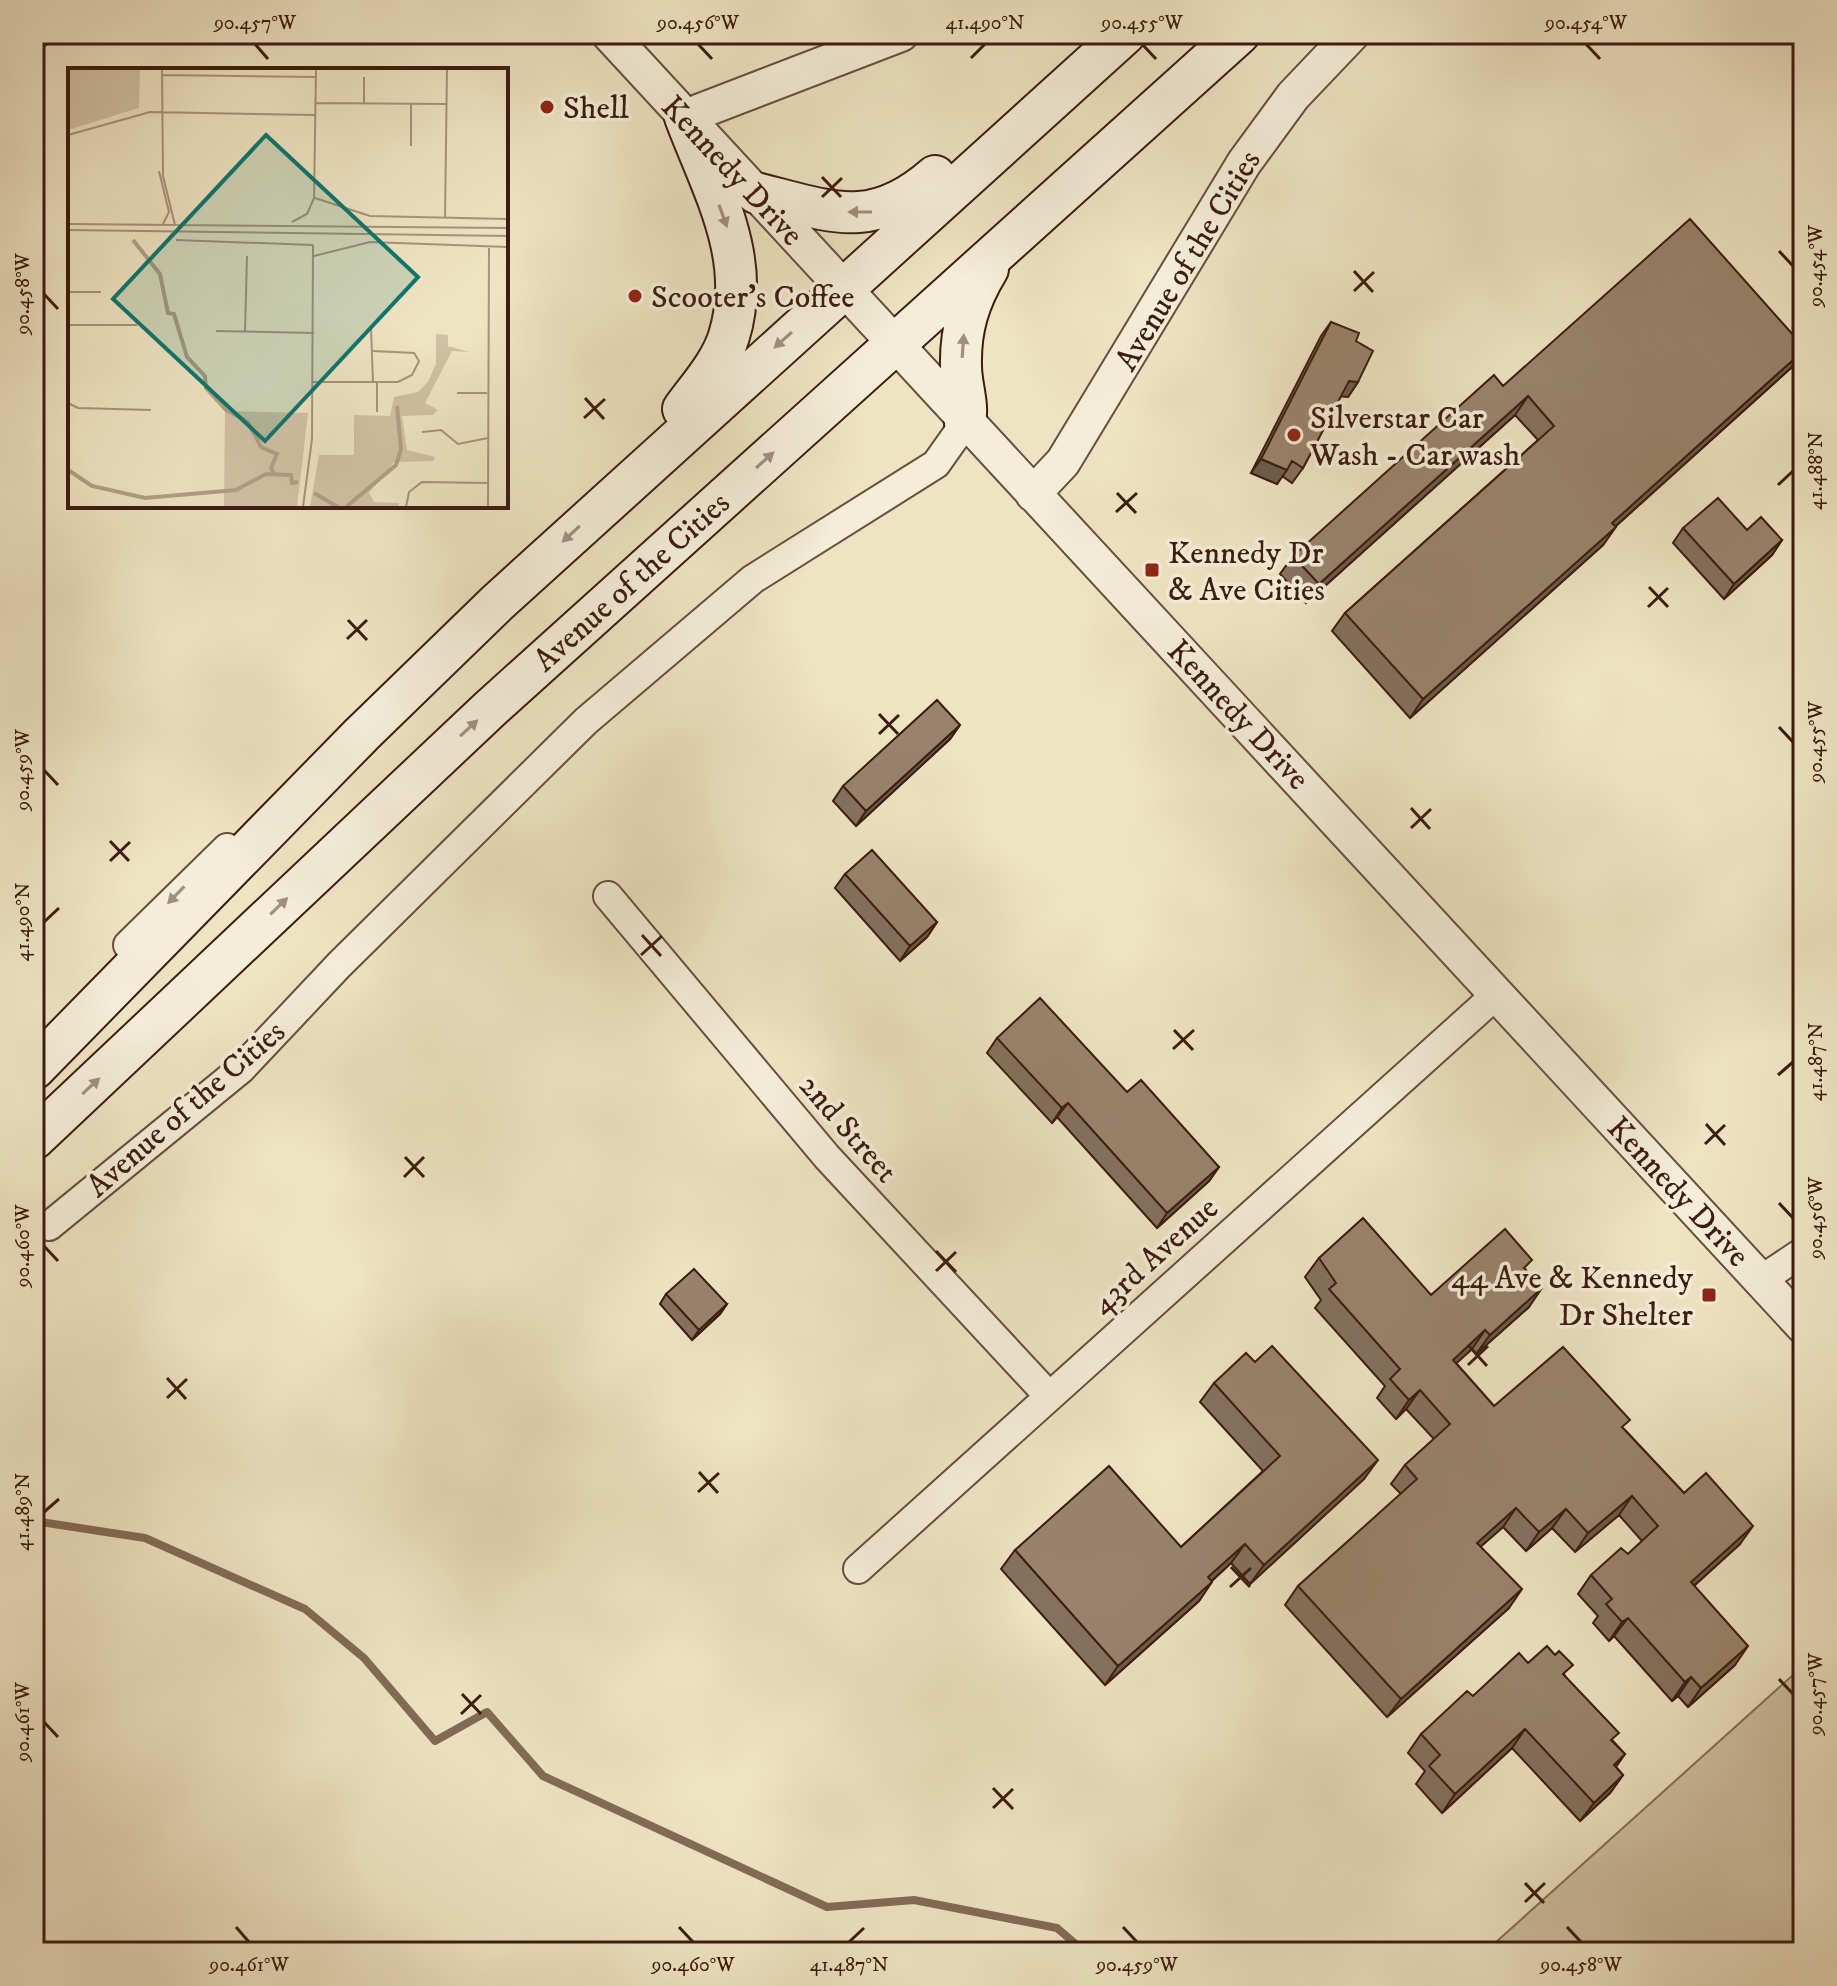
<svg xmlns="http://www.w3.org/2000/svg" width="1837" height="1986" viewBox="0 0 1837 1986" font-family="'IM FELL DW Pica',serif">
<rect width="100%" height="100%" fill="#eee3c3"/>
<filter id="stains"><feTurbulence type="fractalNoise" baseFrequency=".0025" numOctaves="4"/><feColorMatrix values="0 0 0 0 .2 0 0 0 0 .09 0 0 0 0 .02 0 0 0 .5 -.17"/></filter>
<radialGradient id="worn" r=".72"><stop offset=".6" stop-color="#630" stop-opacity="0"/><stop offset="1" stop-color="#630" stop-opacity=".3"/></radialGradient>
<path fill="#d0c1a4" stroke="#866e5a" stroke-width="2" d="M 1803,1666 L 1803,1952 L 1485,1952 Z"/>
<g fill="none" stroke-linecap="round" stroke-linejoin="round">
<path stroke="#826b56" stroke-width="8" d="M 34,1521 L 145,1538 L 305,1609 L 364,1658 L 435,1741 L 487,1712 L 543,1776 L 827,1907 L 914,1900 L 1057,1928 L 1085,1952"/>
<defs>
<path id="minor" d="M 608,896 L 827,1157 L 1049,1396
M 128,945 L 227,848
M 49,1226 L 241,1069 L 339,965 L 586,721 L 753,579 L 936,464 L 965,423
M 1761,1280 L 1803,1252
M 858,1569 L 1498,993"/>
<path id="tertiary" d="M 609,34 L 1803,1326
M 685,117 L 901,34
M 1033,494 L 1063,462 L 1244,163 L 1293,96 L 1352,34"/>
<path id="secondary" d="M 756,193 C 829,211 871,232 935,176
M 683,409 C 699,387 721,363 729,336 C 753,258 712,189 685,117
M 965,423 C 969,403 961,386 961,366 C 960,330 969,300 988,269
M 34,1069 L 362,734 L 497,603 L 1125,34
M 34,1139 L 492,707 L 1239,34"/>
</defs>
<use href="#minor" stroke="#684e3c" stroke-width="32"/>
<use href="#tertiary" stroke="#684e3c" stroke-width="38"/>
<use href="#secondary" stroke="#3c1c0f" stroke-width="44"/>
<use href="#minor" stroke="#f4edd8" stroke-width="28"/>
<use href="#tertiary" stroke="#f4edd8" stroke-width="34"/>
<use href="#secondary" stroke="#f4edd8" stroke-width="40"/>
</g>
<path fill="#84715e" stroke="#3c1c0f" stroke-width="2" d="M 1331,322 L 1356,341 L 1358,382 L 1348,397 L 1341,396 L 1303,468 L 1292,483 L 1282,476 L 1277,484 L 1251,473 L 1321,336 Z
M 1803,346 L 1803,352 L 1792,367 L 1615,527 L 1603,545 L 1410,718 L 1332,631 L 1345,613 L 1538,440 L 1515,415 L 1306,603 L 1280,574 L 1293,556 L 1503,386 Z
M 1683,528 L 1747,530 L 1782,540 L 1772,555 L 1724,599 L 1673,543 Z
M 960,725 L 950,739 L 856,826 L 833,801 L 843,786 Z
M 845,874 L 937,922 L 927,937 L 900,961 L 835,888 Z
M 997,1038 L 1127,1092 L 1219,1167 L 1209,1181 L 1157,1228 L 1057,1117 L 1052,1123 L 987,1053 Z
M 1319,1258 L 1431,1295 L 1526,1270 L 1529,1307 L 1476,1354 L 1472,1349 L 1456,1363 L 1494,1406 L 1624,1429 L 1684,1493 L 1740,1544 L 1694,1586 L 1735,1665 L 1688,1707 L 1678,1696 L 1672,1701 L 1614,1636 L 1609,1641 L 1593,1623 L 1598,1616 L 1578,1594 L 1591,1575 L 1628,1554 L 1642,1541 L 1619,1515 L 1575,1552 L 1552,1528 L 1526,1551 L 1503,1527 L 1480,1547 L 1509,1608 L 1387,1717 L 1285,1605 L 1298,1586 L 1401,1494 L 1391,1484 L 1405,1465 L 1434,1439 L 1406,1409 L 1396,1419 L 1377,1398 L 1385,1386 L 1315,1308 L 1321,1300 L 1305,1277 Z
M 666,1294 L 727,1304 L 720,1314 L 692,1340 L 660,1304 Z
M 1214,1383 L 1364,1479 L 1250,1584 L 1231,1563 L 1212,1581 L 1199,1601 L 1105,1685 L 1001,1569 L 1015,1550 L 1181,1547 L 1263,1471 L 1200,1402 Z
M 1555,1655 L 1565,1676 L 1613,1741 L 1625,1754 L 1616,1767 L 1623,1775 L 1610,1793 L 1580,1821 L 1512,1748 L 1442,1813 L 1416,1784 L 1425,1771 L 1408,1753 L 1421,1734 L 1473,1696 L 1528,1663 Z"/>
<path fill="#6b5c4c" stroke="#3c1c0f" stroke-width="2" d="M 52,34 L 58,34 L 34,56 L 34,50 Z
M 1803,351 L 1792,367 L 1599,541 L 1612,523 Z
M 1349,381 L 1358,382 L 1348,397 L 1339,396 Z
M 1528,396 L 1515,415 L 1306,603 L 1319,584 Z
M 1261,459 L 1287,470 L 1277,484 L 1251,473 Z
M 1616,527 L 1603,545 L 1410,718 L 1423,699 Z
M 1782,540 L 1772,555 L 1724,599 L 1734,584 Z
M 960,725 L 950,739 L 856,826 L 866,811 Z
M 937,922 L 927,937 L 900,961 L 910,946 Z
M 1068,1103 L 1057,1117 L 1052,1123 L 1062,1108 Z
M 1219,1167 L 1209,1181 L 1157,1228 L 1167,1213 Z
M 1542,1288 L 1529,1307 L 1476,1354 L 1490,1335 Z
M 727,1304 L 720,1314 L 692,1340 L 699,1330 Z
M 1485,1330 L 1472,1349 L 1440,1378 L 1453,1360 Z
M 1420,1390 L 1406,1409 L 1396,1419 L 1409,1400 Z
M 1378,1460 L 1364,1479 L 1250,1584 L 1264,1565 Z
M 1632,1496 L 1619,1515 L 1575,1552 L 1588,1533 Z
M 1516,1508 L 1503,1527 L 1463,1562 L 1477,1543 Z
M 1566,1509 L 1552,1528 L 1526,1551 L 1539,1532 Z
M 1753,1526 L 1740,1544 L 1677,1601 L 1691,1582 Z
M 1245,1544 L 1231,1563 L 1195,1596 L 1208,1577 Z
M 1212,1582 L 1199,1601 L 1105,1685 L 1118,1666 Z
M 1522,1589 L 1509,1608 L 1387,1717 L 1401,1699 Z
M 1628,1618 L 1614,1636 L 1609,1641 L 1622,1622 Z
M 1748,1646 L 1735,1665 L 1688,1707 L 1701,1688 Z
M 1691,1677 L 1678,1696 L 1672,1701 L 1685,1682 Z
M 1525,1729 L 1512,1748 L 1442,1813 L 1455,1794 Z
M 1623,1775 L 1610,1793 L 1580,1821 L 1594,1803 Z"/>
<path fill="#99836d" stroke="#3c1c0f" stroke-width="2" d="M 34,34 L 52,34 L 34,50 Z
M 1690,219 L 1803,346 L 1803,351 L 1612,523 L 1616,527 L 1423,699 L 1345,613 L 1554,426 L 1528,396 L 1319,584 L 1293,556 L 1494,375 L 1503,386 Z
M 1331,322 L 1359,333 L 1356,341 L 1373,351 L 1358,382 L 1349,381 L 1303,468 L 1292,461 L 1287,470 L 1261,459 Z
M 1718,498 L 1747,530 L 1761,517 L 1782,540 L 1734,584 L 1683,528 Z
M 937,700 L 960,725 L 866,811 L 843,786 Z
M 872,850 L 937,922 L 910,946 L 845,874 Z
M 1040,998 L 1127,1092 L 1141,1080 L 1219,1167 L 1167,1213 L 1068,1103 L 1062,1108 L 997,1038 Z
M 1363,1218 L 1431,1295 L 1505,1229 L 1532,1260 L 1524,1268 L 1542,1288 L 1490,1335 L 1485,1330 L 1453,1360 L 1494,1406 L 1563,1347 L 1630,1420 L 1622,1427 L 1684,1493 L 1706,1473 L 1753,1526 L 1691,1582 L 1748,1646 L 1701,1688 L 1691,1677 L 1685,1682 L 1628,1618 L 1622,1622 L 1606,1604 L 1612,1599 L 1591,1575 L 1621,1548 L 1628,1554 L 1658,1526 L 1632,1496 L 1588,1533 L 1566,1509 L 1539,1532 L 1516,1508 L 1477,1543 L 1522,1589 L 1401,1699 L 1298,1586 L 1417,1479 L 1405,1465 L 1450,1424 L 1420,1390 L 1409,1400 L 1390,1379 L 1400,1369 L 1329,1289 L 1336,1283 L 1319,1258 Z
M 694,1269 L 727,1304 L 699,1330 L 666,1294 Z
M 1272,1346 L 1378,1460 L 1264,1565 L 1245,1544 L 1208,1577 L 1212,1582 L 1118,1666 L 1015,1550 L 1109,1466 L 1181,1547 L 1280,1456 L 1214,1383 L 1246,1353 L 1255,1362 Z
M 1547,1646 L 1555,1655 L 1559,1651 L 1573,1665 L 1563,1674 L 1619,1733 L 1611,1740 L 1625,1754 L 1614,1765 L 1623,1775 L 1594,1803 L 1525,1729 L 1455,1794 L 1429,1766 L 1440,1755 L 1421,1734 L 1467,1691 L 1473,1696 L 1519,1653 L 1528,1663 Z"/>
<defs><path id="oneway-solid" d="M-6-.8H1V-3.2L6.5 0L1 3.2V.8H-6Z" transform="scale(2)"/></defs>
<g fill="#a18f7e">
<use href="#oneway-solid" transform="translate(860 212) rotate(-180)"/>
<use href="#oneway-solid" transform="translate(723 216) rotate(70)"/>
<use href="#oneway-solid" transform="translate(783 340) rotate(138)"/>
<use href="#oneway-solid" transform="translate(963 346) rotate(-86)"/>
<use href="#oneway-solid" transform="translate(765 460) rotate(-42)"/>
<use href="#oneway-solid" transform="translate(571 534) rotate(137)"/>
<use href="#oneway-solid" transform="translate(469 728) rotate(-43)"/>
<use href="#oneway-solid" transform="translate(176 895) rotate(134)"/>
<use href="#oneway-solid" transform="translate(279 906) rotate(-44)"/>
<use href="#oneway-solid" transform="translate(91 1086) rotate(-43)"/>
</g>
<path fill="none" stroke="#3c1c0f" stroke-width="3" d="M 255,44 L 268,59M 698,44 L 712,59M 1142,44 L 1156,59M 1586,44 L 1600,59M 971,58 L 985,44M 822,177 L 841,197M 822,197 L 842,178M 1779,251 L 1793,266M 1354,271 L 1373,292M 1354,291 L 1374,272M 44,294 L 58,309M 585,398 L 604,419M 584,418 L 605,399M 1778,485 L 1793,471M 1117,493 L 1136,513M 1116,512 L 1137,493M 1649,587 L 1668,607M 1648,607 L 1668,588M 348,620 L 367,640M 347,639 L 367,620M 879,714 L 898,734M 1779,727 L 1793,742M 879,734 L 899,715M 44,770 L 58,785M 1411,808 L 1430,829M 1411,828 L 1431,809M 110,841 L 129,861M 110,861 L 130,842M 44,922 L 59,908M 642,935 L 661,956M 641,955 L 662,936M 1174,1030 L 1193,1050M 1173,1049 L 1194,1030M 1778,1075 L 1793,1062M 1706,1124 L 1725,1145M 1705,1144 L 1725,1125M 405,1157 L 424,1177M 404,1177 L 424,1157M 1779,1203 L 1793,1218M 44,1246 L 58,1261M 936,1251 L 956,1272M 936,1271 L 956,1252M 1468,1345 L 1487,1366M 1468,1365 L 1488,1346M 167,1378 L 186,1399M 167,1398 L 187,1379M 699,1472 L 718,1493M 698,1492 L 719,1473M 44,1512 L 59,1499M 1231,1567 L 1250,1587M 1230,1587 L 1251,1568M 1779,1679 L 1793,1694M 462,1694 L 481,1714M 461,1714 L 481,1695M 44,1722 L 58,1737M 993,1788 L 1013,1809M 993,1808 L 1013,1789M 1525,1883 L 1544,1903M 1525,1902 L 1545,1883M 236,1927 L 249,1942M 679,1927 L 693,1942M 1123,1927 L 1137,1942M 1567,1927 L 1581,1942M 849,1942 L 864,1928"/>
<g fill="#8f2418" stroke="#f4edd8" stroke-width="3">
<circle cx="547" cy="107" r="8"/>
<circle cx="635" cy="296" r="8"/>
<circle cx="1294" cy="435" r="8"/>
<rect x="1144" y="562" width="16" height="16" rx="4"/>
<rect x="1701" y="1287" width="16" height="16" rx="4"/>
</g>
<g text-anchor="middle" stroke-width="7" stroke-linejoin="round" paint-order="stroke">
<g font-size="32" fill="#3c1c0f" stroke="#f4edd8" text-anchor="start">
<text x="563" y="118">Shell</text>
<text x="651" y="307">Scooter's Coffee</text>
<text x="1310" y="428">Silverstar Car<tspan x="1310" dy="37">Wash - Car wash</tspan></text>
<text x="1168" y="563">Kennedy Dr<tspan x="1168" dy="37">&amp; Ave Cities</tspan></text>
<text x="1693" y="1288" text-anchor="end">44 Ave &amp; Kennedy<tspan x="1693" dy="37">Dr Shelter</tspan></text>
</g>
<g font-size="32" fill="#3c1c0f" stroke="#f4edd8">
<text transform="translate(733 170) rotate(47)" y="11">Kennedy Drive</text>
<text transform="translate(1187 260) rotate(-59)" y="11">Avenue of the Cities</text>
<text transform="translate(631 581) rotate(-42)" y="11">Avenue of the Cities</text>
<text transform="translate(1239 714) rotate(47)" y="11">Kennedy Drive</text>
<text transform="translate(185 1108) rotate(-41)" y="11">Avenue of the Cities</text>
<text transform="translate(849 1128) rotate(49)" y="11">2nd Street</text>
<text transform="translate(1679 1191) rotate(47)" y="11">Kennedy Drive</text>
<text transform="translate(1154 1255) rotate(-42)" y="11">43rd Avenue</text>
</g>
</g>
<g transform="translate(68 68)">
<rect width="440" height="440" fill="#eee3c3"/>
<path d="M 0,1 L 72,1 L 71,40 L 0,62 ZM 368,266 L 380,267 L 380,278 L 401,284 L 384,283 L 357,335 L 370,342 L 365,347 L 334,348 L 339,382 L 367,389 L 365,393 L 326,394 L 301,425 L 306,434 L 331,435 L 330,439 L 242,439 L 251,387 L 286,387 L 286,347 L 322,348 L 326,329 L 350,324 L 360,314 L 368,296 ZM 157,343 L 240,345 L 229,439 L 156,439 Z" fill="#d0c1a4"/>
<path fill="none" stroke="#b19f86" stroke-width="4" d="M 65,172 L 92,206 L 100,245 L 106,246 L 119,289 L 137,308 L 138,320 L 158,342 L 180,354 L 193,379 L 209,386 L 203,400 L 207,407M 0,402 L 24,418 L 77,430 L 168,422 L 198,406 L 223,407 L 224,415 L 230,414M 246,425 L 270,439M 278,439 L 328,397 L 333,381 L 329,338"/>
<path fill="none" stroke="#a7937b" stroke-width="2" d="M 94,1 L 95,108 L 107,157M 94,7 L 247,9M 247,35 L 379,36M 296,35 L 296,9M 0,67 L 82,44 L 247,47M 343,78 L 343,35M 91,103 L 101,144 L 95,156M 247,130 L 302,148 L 440,151M 246,131 L 248,1M 377,150 L 379,1M 224,154 L 239,146 L 246,130M 0,156 L 440,160M 0,162 L 440,168M 108,172 L 245,177M 246,188 L 302,174 L 440,179M 0,224 L 33,224M 0,257 L 69,257M 303,260 L 305,314M 148,263 L 246,265M 177,264 L 179,188M 245,314 L 330,314 L 344,307 L 351,293 L 346,285 L 305,283M 389,325 L 419,325M 0,335 L 10,340 L 83,342M 309,344 L 309,315M 354,364 L 373,362 L 390,376 L 420,370M 235,439 L 244,371 L 245,177M 338,439 L 341,424 L 354,414 L 420,415M 420,439 L 421,180"/>
<path fill="#0f766e" fill-opacity="0.15" stroke="#0f766e" stroke-width="4" d="M 198,67 L 350,209 L 197,373 L 45,231 Z"/>
<rect width="440" height="440" fill="none" stroke="#3c1c0f" stroke-width="4"/>
</g>
<rect width="1837" height="1986" fill="none" stroke="#eee3c3" stroke-width="88"/>
<rect x="44" y="44" width="1749" height="1898" fill="none" stroke="#3c1c0f" stroke-width="3"/>
<g font-size="20" text-anchor="middle" fill="#3c1c0f">
<text x="255" y="29">90.457°W</text>
<text x="698" y="29">90.456°W</text>
<text x="985" y="29">41.490°N</text>
<text x="1142" y="29">90.455°W</text>
<text x="1586" y="29">90.454°W</text>
<text transform="translate(1815 266) rotate(-90)" y="7">90.454°W</text>
<text transform="translate(22 294) rotate(-90)" y="7">90.458°W</text>
<text transform="translate(1815 471) rotate(-90)" y="7">41.488°N</text>
<text transform="translate(1815 742) rotate(-90)" y="7">90.455°W</text>
<text transform="translate(22 770) rotate(-90)" y="7">90.459°W</text>
<text transform="translate(22 922) rotate(-90)" y="7">41.490°N</text>
<text transform="translate(1815 1062) rotate(-90)" y="7">41.487°N</text>
<text transform="translate(1815 1218) rotate(-90)" y="7">90.456°W</text>
<text transform="translate(22 1246) rotate(-90)" y="7">90.460°W</text>
<text transform="translate(22 1512) rotate(-90)" y="7">41.489°N</text>
<text transform="translate(1815 1694) rotate(-90)" y="7">90.457°W</text>
<text transform="translate(22 1722) rotate(-90)" y="7">90.461°W</text>
<text x="249" y="1971">90.461°W</text>
<text x="693" y="1971">90.460°W</text>
<text x="849" y="1971">41.487°N</text>
<text x="1137" y="1971">90.459°W</text>
<text x="1581" y="1971">90.458°W</text>
</g>
<rect width="100%" height="100%" filter="url(#stains)"/>
<rect width="100%" height="100%" fill="url(#worn)"/>
</svg>
